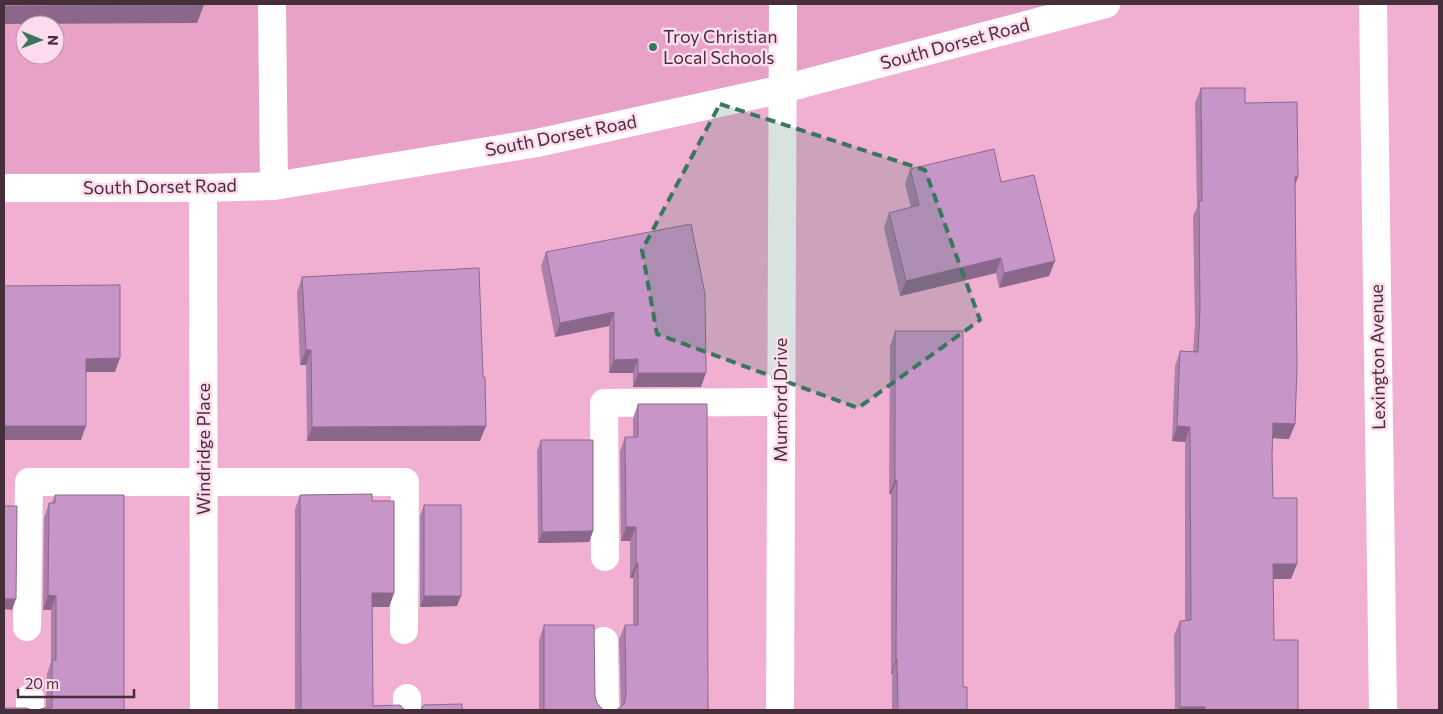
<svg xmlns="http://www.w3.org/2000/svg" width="1443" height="714" viewBox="0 0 1443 714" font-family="Commissioner,sans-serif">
<rect width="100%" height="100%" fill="#f1b0d2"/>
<path fill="#e8a2c7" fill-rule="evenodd" d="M 4,4 L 1106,4 L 783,89 L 274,186 L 4,188 ZM 25,25 L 55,25 L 55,55 L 25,55 Z"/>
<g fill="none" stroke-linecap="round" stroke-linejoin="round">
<path stroke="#fff" stroke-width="28" d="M 272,4 L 274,186
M 1373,4 L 1383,710
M 4,188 L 203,188 L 274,186 L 537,143 L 783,89 L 1106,4
M 203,188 L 204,710
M 605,557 L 604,403 L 781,402
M 27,627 L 29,482 L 405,482 L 404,630
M 604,641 L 605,710
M 30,698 L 30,710
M 407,698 L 407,710
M 780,710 L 783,4"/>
</g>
<path fill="#ab80ab" d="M 1201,88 L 1245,103 L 1298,177 L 1295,185 L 1295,424 L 1289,439 L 1273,438 L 1272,455 L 1273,498 L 1291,579 L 1273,579 L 1274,640 L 1298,710 L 1175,710 L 1174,635 L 1180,621 L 1185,620 L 1185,442 L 1172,441 L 1175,366 L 1180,351 L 1193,352 L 1195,324 L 1193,216 L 1197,207 L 1195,103 Z
M 910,169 L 1001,182 L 1055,261 L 1049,276 L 999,288 L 996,273 L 900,296 L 884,228 L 889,213 L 911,208 L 905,184 Z
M 546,252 L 701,387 L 633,387 L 633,373 L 609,373 L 609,326 L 555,337 L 541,266 Z
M 302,277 L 480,441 L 307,441 L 306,365 L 300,365 L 297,292 Z
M 895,331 L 963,687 L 967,710 L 892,710 L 892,674 L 891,674 L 891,494 L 889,494 L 890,346 Z
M 638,404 L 708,710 L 618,709 L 621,707 L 619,639 L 625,625 L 633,625 L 633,578 L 630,578 L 630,541 L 621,541 L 620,451 L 625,437 L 633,437 L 633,418 Z
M 541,440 L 593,531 L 589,542 L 538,543 L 537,451 Z
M 55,495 L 124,710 L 46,708 L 47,674 L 51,662 L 51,610 L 43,610 L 44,518 L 49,503 L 52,503 Z
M 300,495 L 372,501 L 394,593 L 389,607 L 372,607 L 373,706 L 408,710 L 295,710 L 295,509 Z
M 424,505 L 457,606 L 420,607 L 420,516 Z
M 544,625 L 595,696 L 597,703 L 602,709 L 607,710 L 539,710 L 539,640 Z"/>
<path fill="#8b688b" d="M 204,5 L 197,23 L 4,24 L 4,6 Z
M 1295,177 L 1298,177 L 1292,192 Z
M 1001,258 L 996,273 L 900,296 L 906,281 Z
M 1055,261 L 1049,276 L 999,288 L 1004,273 Z
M 614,312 L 609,326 L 555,337 L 560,323 Z
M 306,350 L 311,350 L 306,365 L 300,365 Z
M 120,358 L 115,372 L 81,372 L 86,359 Z
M 638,359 L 633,373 L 609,373 L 614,360 Z
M 638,373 L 706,373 L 701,387 L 633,387 Z
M 1273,423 L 1295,424 L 1289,439 L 1268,438 Z
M 4,426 L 86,426 L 81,440 L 4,440 Z
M 486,426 L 480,441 L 307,441 L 312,427 Z
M 1177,426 L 1190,427 L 1185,442 L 1172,441 Z
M 895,480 L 897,480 L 891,494 L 889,494 Z
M 626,527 L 636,527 L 630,541 L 621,541 Z
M 593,531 L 589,542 L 538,543 L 542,532 Z
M 636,563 L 638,563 L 633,578 L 630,578 Z
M 1273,564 L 1297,564 L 1291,579 L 1267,579 Z
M 372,593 L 394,593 L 389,607 L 367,607 Z
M 48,595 L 56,596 L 51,610 L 43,610 Z
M 424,596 L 461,596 L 457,606 L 420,607 Z
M 4,599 L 16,599 L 12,610 L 4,609 Z
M 896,659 L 897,659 L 892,674 L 891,674 Z
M 1180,707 L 1205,707 L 1204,710 L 1179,710 Z"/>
<path fill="#c795c7" stroke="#8b688b" d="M 4,4 L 204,4 L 204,5 L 4,6 Z
M 1201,88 L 1245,88 L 1245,103 L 1297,102 L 1298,177 L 1295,177 L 1297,368 L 1295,424 L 1273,423 L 1272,455 L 1273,498 L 1297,498 L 1297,564 L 1273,564 L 1274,640 L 1298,640 L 1298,710 L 1205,710 L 1205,707 L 1180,707 L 1180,621 L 1191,620 L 1190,427 L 1177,426 L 1180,351 L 1198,352 L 1200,309 L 1199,201 L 1202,201 Z
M 994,149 L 1001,182 L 1034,175 L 1055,261 L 1004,273 L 1001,258 L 906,281 L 889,213 L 919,205 L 910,169 Z
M 691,224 L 705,294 L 706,373 L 638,373 L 638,359 L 614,360 L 614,312 L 560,323 L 546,252 Z
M 479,268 L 483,377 L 485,377 L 486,426 L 312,427 L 311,350 L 306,350 L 302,277 Z
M 120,285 L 120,358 L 86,359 L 86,426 L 4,426 L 4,286 Z
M 895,331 L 963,331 L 963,687 L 967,687 L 967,710 L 898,710 L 897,659 L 896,659 L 897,480 L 895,480 Z
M 638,404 L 707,404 L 708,710 L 614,710 L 618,709 L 624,704 L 626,695 L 625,625 L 638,625 L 638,563 L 636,563 L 636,527 L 626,527 L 625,437 L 638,437 Z
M 541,440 L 593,440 L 593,531 L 542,532 Z
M 372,494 L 372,501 L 394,501 L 394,593 L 372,593 L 373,706 L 400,705 L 405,710 L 408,710 L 301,710 L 300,495 Z
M 55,495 L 124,495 L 124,710 L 38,710 L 44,708 L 52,708 L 52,660 L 56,660 L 56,596 L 48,595 L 49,503 L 55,503 Z
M 424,505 L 461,505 L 461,596 L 424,596 Z
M 4,506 L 17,506 L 16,599 L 4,599 Z
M 544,625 L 594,625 L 595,696 L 597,703 L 602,709 L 607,710 L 544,710 Z
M 462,704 L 462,710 L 417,710 L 420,710 L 424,705 Z
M 4,708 L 26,708 L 32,710 L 4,710 Z"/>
<path fill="#3a755e" fill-opacity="0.2" stroke="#3a755e" stroke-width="4" stroke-dasharray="10 6" stroke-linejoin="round" d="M 720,104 L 925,170 L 980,320 L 858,408 L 657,334 L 642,250 Z"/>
<circle fill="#3a755e" stroke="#fedced" stroke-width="2" cx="653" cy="47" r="5"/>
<g text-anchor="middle" stroke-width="5" stroke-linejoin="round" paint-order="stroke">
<g font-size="18" fill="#472e3b" stroke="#fedced" text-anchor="start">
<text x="663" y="43">Troy Christian<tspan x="663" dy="21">Local Schools</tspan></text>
</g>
<g font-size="18" fill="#472e3b" stroke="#fedced">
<text transform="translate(955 44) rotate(-15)" y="6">South Dorset Road</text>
<text transform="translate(561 136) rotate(-11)" y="6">South Dorset Road</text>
<text transform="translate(160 187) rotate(-1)" y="6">South Dorset Road</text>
<text transform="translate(1378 357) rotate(-91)" y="6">Lexington Avenue</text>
<text transform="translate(781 400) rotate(-90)" y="6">Mumford Drive</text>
<text transform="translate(204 449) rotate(-90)" y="6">Windridge Place</text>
</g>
</g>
<rect width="1443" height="714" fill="none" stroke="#472e3b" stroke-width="10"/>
<g transform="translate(40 40) rotate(91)"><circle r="24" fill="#fedced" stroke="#b596a6"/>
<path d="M0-4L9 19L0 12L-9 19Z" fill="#3a755e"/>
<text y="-8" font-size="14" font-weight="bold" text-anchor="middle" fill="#472e3b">N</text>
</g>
<path d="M18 689v8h116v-8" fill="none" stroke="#472e3b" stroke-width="2.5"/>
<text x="25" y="689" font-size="15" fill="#472e3b" stroke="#fedced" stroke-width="4" paint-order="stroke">20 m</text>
</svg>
